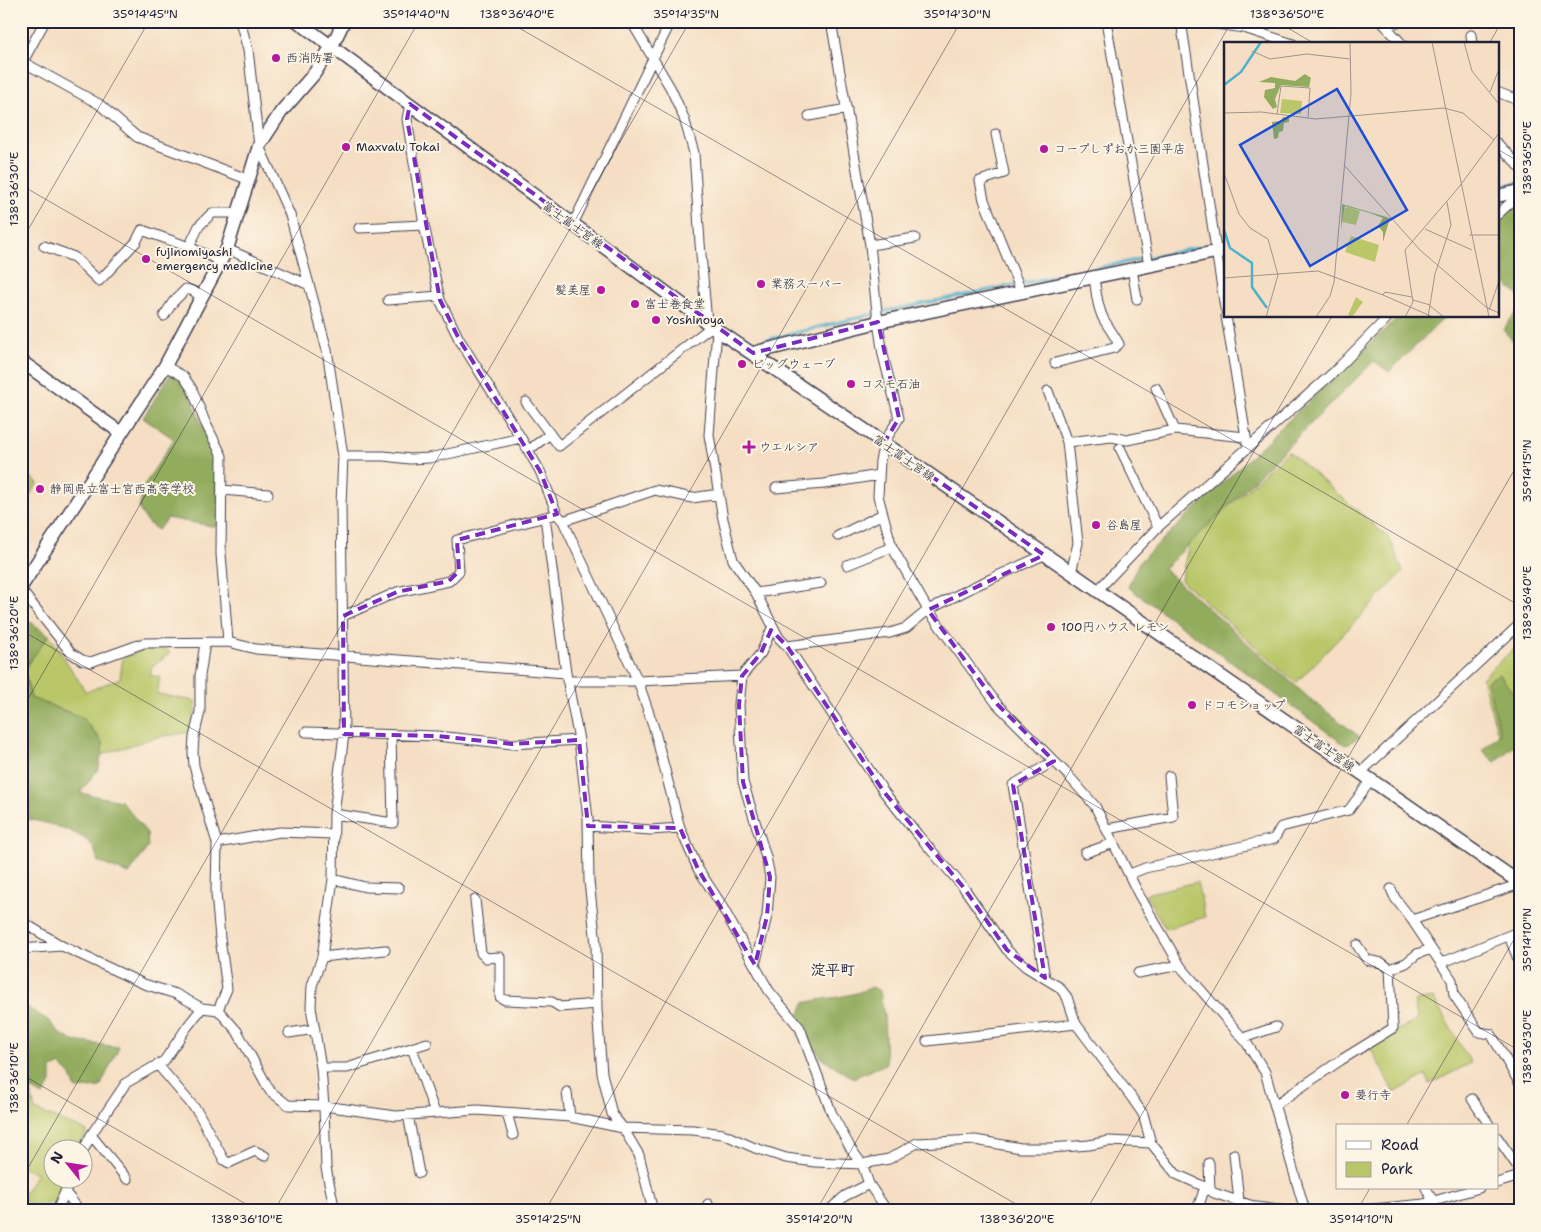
<svg xmlns="http://www.w3.org/2000/svg" width="1541" height="1232" viewBox="0 0 1541 1232" font-family="'Shantell Sans','Klee One',sans-serif">
<rect width="100%" height="100%" fill="#fcf5e5"/>
<filter id="ink" filterUnits="userSpaceOnUse"><feTurbulence type="fractalNoise" baseFrequency=".02" numOctaves="2"/><feDisplacementMap in="SourceGraphic" scale="10" xChannelSelector="R" yChannelSelector="G"/><feConvolveMatrix kernelMatrix="1 2 1 2 8 2 1 2 1" color-interpolation-filters="sRGB"/></filter>
<filter id="wash" filterUnits="userSpaceOnUse"><feTurbulence type="fractalNoise" baseFrequency=".0096" numOctaves="4" result="noise"/><feDisplacementMap in="SourceGraphic" scale="20" xChannelSelector="R" yChannelSelector="G"/><feGaussianBlur stdDeviation="1.12" result="paint"/><feColorMatrix in="noise" values="0 0 0 0 0 0 0 0 0 0 0 0 0 0 0 0 0 1.4 0 .05"/><feComposite in="paint" operator="in"/></filter>
<g filter="url(#wash)">
<rect width="100%" height="100%" fill="#f5dec3"/>
<path fill="#b9c769" stroke="#6e7452" d="M 1288,451 L 1390,539 L 1403,572 L 1296,683 L 1181,580 L 1189,543 Z
M 21,470 L 38,483 L 21,508 Z
M 49,635 L 86,692 L 120,678 L 123,658 L 144,649 L 167,649 L 170,653 L 151,667 L 151,676 L 160,677 L 157,694 L 195,701 L 195,720 L 191,732 L 153,738 L 101,755 L 103,743 L 82,717 L 31,698 L 24,669 Z
M 1520,643 L 1520,751 L 1498,734 L 1482,678 Z
M 1197,882 L 1205,917 L 1166,929 L 1145,894 Z
M 1433,998 L 1471,1063 L 1430,1084 L 1426,1075 L 1394,1093 L 1368,1043 L 1417,1021 L 1415,1001 Z
M 21,1074 L 28,1078 L 35,1110 L 87,1131 L 79,1149 L 52,1150 L 52,1180 L 65,1180 L 55,1202 L 34,1206 L 21,1199 L 37,1173 L 21,1168 Z"/>
<path fill="#92ac5d" stroke="#5a674c" d="M 1520,202 L 1520,297 L 1497,276 L 1497,223 Z
M 1520,307 L 1520,348 L 1503,330 Z
M 1399,316 L 1446,316 L 1389,372 L 1374,361 L 1164,569 L 1309,698 L 1360,737 L 1345,745 L 1128,587 L 1139,562 Z
M 173,374 L 181,379 L 192,399 L 205,433 L 218,456 L 217,527 L 167,518 L 158,530 L 148,523 L 139,509 L 145,484 L 174,439 L 143,418 L 169,376 Z
M 21,622 L 32,623 L 49,635 L 24,669 L 31,698 L 83,718 L 103,744 L 99,768 L 80,793 L 121,801 L 147,833 L 148,847 L 129,874 L 98,862 C 96,856 95,848 91,844 C 75,829 42,821 21,818 Z
M 1499,674 L 1520,702 L 1520,749 L 1514,746 L 1495,762 L 1482,750 L 1500,733 L 1487,681 Z
M 872,987 L 880,991 L 884,1016 L 886,1064 L 853,1078 L 822,1058 L 816,1049 L 807,1048 L 799,1016 L 804,1003 C 827,997 850,998 872,987 Z
M 21,1004 L 48,1020 L 58,1032 L 73,1041 L 119,1047 L 100,1087 L 76,1089 L 71,1076 L 60,1065 L 51,1068 L 51,1083 L 43,1096 L 31,1089 L 29,1080 L 21,1074 Z"/>
<g fill="none" stroke-linecap="round" stroke-linejoin="round">
<path stroke="#4eb1cd" stroke-width="3" d="M 1497,187 L 1520,182
M 761,341 L 886,311 L 1225,242"/>
</g>
</g>
<g filter="url(#ink)">
<g fill="none" stroke-linecap="round" stroke-linejoin="round">
<defs>
<path id="street" d="M 240,21 L 248,50 L 259,146 L 290,215 L 327,350 L 343,456 L 341,505 L 344,734 L 334,814 L 333,879 L 322,957 L 312,986 L 311,1007 L 321,1068 L 324,1106 L 326,1168 L 335,1211
M 631,21 L 671,89 L 684,118 L 694,153 L 700,243 L 707,323
M 831,21 L 870,245 L 878,322 L 883,355 L 899,418 L 884,443 L 880,461 L 878,496 L 892,547 L 928,610 L 997,704 L 1067,774 L 1095,806 L 1139,895 L 1181,967 L 1246,1042 L 1265,1072 L 1305,1211
M 1106,21 L 1149,266
M 1181,21 L 1225,308
M 1196,21 L 1244,28 L 1293,44
M 1381,21 L 1402,44
M 1385,25 L 1403,21
M 1471,35 L 1472,44
M 23,62 L 99,104 L 137,137 L 247,179
M 21,65 L 45,21
M 1497,92 L 1520,101
M 410,104 L 407,119 L 424,225 L 440,300 L 459,339 L 521,438 L 540,471 L 557,514 L 563,521 L 638,681 L 654,728 L 680,828 L 698,869 L 719,901 L 769,991 L 800,1028 L 832,1114 L 851,1149 L 862,1164 L 869,1184 L 887,1211
M 809,116 L 847,109
M 996,134 L 1004,173 L 980,181 L 984,200 L 1021,291
M 1497,143 L 1520,167
M 1497,215 L 1520,194
M 573,224 L 671,21
M 359,228 L 424,225
M 870,245 L 915,238
M 44,246 L 74,257 L 99,281 L 136,242 L 142,230 L 189,247 L 221,261
M 189,247 L 199,226 L 212,213 L 237,213
M 227,249 L 309,285
M 1132,269 L 1137,299
M 388,300 L 439,296
M 164,316 L 173,302 L 186,289 L 193,291 L 202,297
M 1226,316 L 1247,443
M 717,330 L 709,435 L 723,519 L 733,560 L 756,593 L 779,638 L 787,646 L 884,792 L 918,835 L 964,888 L 1007,950 L 1026,967 L 1059,987 L 1067,997 L 1076,1024 L 1132,1098 L 1143,1114 L 1151,1143 L 1176,1174 L 1205,1187 L 1214,1193 L 1256,1207 L 1287,1211
M 1055,363 L 1114,348 L 1119,344 C 1114,335 1109,328 1104,320 C 1097,307 1096,291 1094,277
M 165,366 L 183,376 L 192,389 L 205,422 L 222,456 L 221,554 L 228,642
M 1156,388 L 1175,430
M 1048,391 L 1067,442 L 1078,543 L 1071,573
M 526,402 L 559,446 L 712,326
M 1067,442 L 1112,437 L 1127,440 L 1175,430 L 1246,437
M 534,446 L 550,434
M 1120,448 L 1158,527
M 343,456 L 384,456 L 410,459 L 429,458 L 521,438
M 776,488 L 824,484 L 879,475
M 223,490 L 268,494
M 545,517 L 566,673 L 579,740 L 588,819 L 589,881 L 596,944 L 597,1010 L 602,1073 L 612,1114 L 623,1128 L 639,1155 L 653,1211
M 563,521 L 655,490 L 692,498 L 719,494
M 838,536 L 883,514
M 847,565 L 892,547
M 21,590 L 71,653 L 82,660 L 91,662 L 144,643 L 228,642 L 256,649 L 566,673
M 1097,591 L 1158,527 L 1334,372 L 1389,316
M 756,593 L 821,583
M 343,616 L 397,592 L 449,581 L 459,571 L 457,540 L 557,514
M 205,643 L 200,676 L 200,712 L 194,737 L 193,752 L 194,766 L 217,843 L 216,893 L 220,938 L 227,989 L 218,1010
M 787,646 L 890,633 L 906,628 L 928,610 L 975,586 L 1044,555
M 567,681 L 638,681 L 742,676
M 306,732 L 437,736 L 512,744 L 579,740
M 1360,773 L 1520,624
M 334,814 L 393,823 L 391,735
M 588,826 L 651,830 L 680,828
M 1107,829 L 1173,817 L 1169,776
M 217,843 L 280,832 L 333,834
M 1085,853 L 1114,843
M 1130,874 L 1145,868 L 1274,839 L 1281,827 L 1349,810 L 1371,780
M 333,879 L 365,887 L 399,888
M 1391,889 L 1395,898 L 1412,920 L 1452,980 L 1454,995 L 1479,1032 L 1491,1034 L 1520,1084
M 475,900 L 481,953 L 486,958 L 500,957 L 500,997 L 505,1000 L 552,1002 L 560,1007 L 597,1004
M 1412,920 L 1520,884
M 21,921 L 62,946
M 1509,936 L 1520,964
M 21,949 L 62,946 L 144,984 L 176,994 L 202,1008 L 218,1010 L 237,1031 L 270,1091 L 288,1105 L 324,1106 L 396,1116 L 477,1110 L 570,1117 L 623,1128 L 693,1130 L 723,1134 L 755,1148 L 786,1158 L 815,1162 L 862,1164 L 889,1159 L 917,1143 L 975,1140 L 1021,1148 L 1051,1148 L 1089,1145 L 1109,1141 L 1151,1143
M 322,957 L 385,950
M 1441,963 L 1520,931
M 755,965 L 767,916 L 770,877 L 766,857 L 743,782 L 739,705 L 742,676 L 761,653 L 773,626
M 1390,969 L 1406,963 L 1417,954 L 1431,949
M 1138,973 L 1180,965
M 1045,978 L 1013,785 L 1054,761
M 289,1033 L 315,1029
M 1243,1038 L 1276,1027
M 927,1041 L 1076,1024
M 412,1048 L 435,1113
M 158,1065 L 198,1112 L 224,1160 L 229,1163 L 255,1151 L 265,1156
M 321,1068 L 347,1068 L 427,1043
M 567,1092 L 570,1117
M 1472,1099 L 1490,1126
M 1275,1105 L 1341,1060 L 1393,1028 L 1390,969 L 1382,963 L 1367,960 L 1357,945
M 507,1113 L 513,1135
M 408,1115 L 419,1173
M 91,1135 L 127,1179
M 1497,1137 L 1520,1170
M 82,1153 L 91,1135 L 126,1083 L 164,1061 L 187,1027 L 202,1008
M 1234,1154 L 1239,1201
M 1209,1163 L 1210,1190
M 1497,1183 L 1520,1176
M 1426,1188 L 1433,1201
M 65,1192 L 80,1211
M 708,1204 L 708,1211
M 57,1211 L 70,1180
M 828,1211 L 845,1196 L 869,1184
M 1197,1211 L 1205,1187
M 1352,1211 L 1424,1204 L 1479,1188"/>
<path id="secondary" d="M 297,21 L 717,330 L 884,443 L 1520,883
M 1497,196 L 1520,191
M 753,353 L 878,322 L 1225,250
M 21,361 L 121,433
M 21,587 L 165,366 L 227,249 L 259,146 L 281,112 L 314,74 L 332,46 L 344,21"/>
</defs>
<use href="#street" stroke="#423e4f" stroke-width="11"/>
<use href="#secondary" stroke="#423e4f" stroke-width="15"/>
<use href="#street" stroke="#fff" stroke-width="9"/>
<use href="#secondary" stroke="#fff" stroke-width="12"/>
</g>
</g>
<path fill="none" stroke="#7b2cbf" stroke-width="4" stroke-dasharray="10 6" stroke-linejoin="round" d="M 410,104 L 753,353 L 878,322 L 899,418 L 884,443 L 1044,555 L 928,610 L 997,704 L 1054,761 L 1013,785 L 1045,978 L 1007,950 L 964,888 L 884,792 L 787,646 L 771,630 L 761,653 L 742,676 L 739,705 L 743,782 L 770,877 L 767,916 L 755,965 L 698,869 L 680,828 L 588,826 L 579,740 L 512,744 L 437,736 L 344,734 L 343,616 L 397,592 L 449,581 L 459,571 L 457,540 L 557,514 L 540,471 L 459,339 L 440,300 L 407,119 Z"/>
<path fill="none" stroke="#22223b" stroke-width="1" stroke-opacity="0.45" d="M 507,21 L 1520,606M 1276,21 L 1315,44M 1489,44 L 1502,21M 1497,149 L 1520,162M 21,185 L 1520,1051M 21,242 L 149,21M 21,630 L 1028,1211M 21,711 L 419,21M 21,1074 L 258,1211M 1406,1126 L 1520,929M 21,1180 L 690,21M 274,1211 L 961,21M 545,1211 L 1232,21M 816,1211 L 1332,316M 1086,1211 L 1520,460M 1357,1211 L 1370,1188"/>
<g fill="#b5179e" stroke="#fcf5e5" stroke-width="2">
<circle cx="276" cy="58" r="5"/>
<circle cx="346" cy="147" r="5"/>
<circle cx="1044" cy="149" r="5"/>
<circle cx="146" cy="259" r="5"/>
<circle cx="761" cy="284" r="5"/>
<circle cx="601" cy="290" r="5"/>
<circle cx="635" cy="304" r="5"/>
<circle cx="656" cy="320" r="5"/>
<circle cx="742" cy="364" r="5"/>
<circle cx="851" cy="384" r="5"/>
<path d="M746.5 439.5h5v5h5v5h-5v5h-5v-5h-5v-5h5z"/>
<circle cx="40" cy="489" r="5"/>
<circle cx="1096" cy="525" r="5"/>
<circle cx="1051" cy="627" r="5"/>
<circle cx="1192" cy="705" r="5"/>
<circle cx="1345" cy="1095" r="5"/>
</g>
<g text-anchor="middle" stroke-width="4" stroke-linejoin="round" paint-order="stroke">
<g font-size="12" fill="#22223b" stroke="#fcf5e5" text-anchor="start">
<text x="286" y="62">西消防署</text>
<text x="356" y="151">Maxvalu Tokai</text>
<text x="1054" y="153">コープしずおか三園平店</text>
<text x="156" y="256">fujinomiyashi<tspan x="156" dy="14">emergency medicine</tspan></text>
<text x="771" y="288">業務スーパー</text>
<text x="591" y="294" text-anchor="end">髪美屋</text>
<text x="645" y="308">富士巻食堂</text>
<text x="666" y="324">Yoshinoya</text>
<text x="752" y="368">ビッグウェーブ</text>
<text x="861" y="388">コスモ石油</text>
<text x="759" y="451">ウエルシア</text>
<text x="50" y="493">静岡県立富士宮西高等学校</text>
<text x="1106" y="529">谷島屋</text>
<text x="1061" y="631">100円ハウス レモン</text>
<text x="1202" y="709">ドコモショップ</text>
<text x="1355" y="1099">要行寺</text>
</g>
<g font-size="12" fill="#22223b" stroke="#fcf5e5">
<text transform="translate(573 225) rotate(36)" y="4">富士富士宮線</text>
<text transform="translate(904 458) rotate(35)" y="4">富士富士宮線</text>
<text transform="translate(1324 748) rotate(35)" y="4">富士富士宮線</text>
</g>
<g font-size="15" font-weight="bold" fill="#22223b" stroke="#fcf5e5">
<text x="833" y="975">淀平町</text>
</g>
</g>
<g transform="translate(1224 42)">
<rect width="275" height="275" fill="#f5dec3"/>
<path d="M 58,57 L 78,59 L 77,72 L 56,71 ZM 124,165 L 136,169 L 132,183 L 118,180 L 121,166 ZM 127,194 L 155,203 L 151,220 L 121,210 ZM 132,255 L 139,260 L 128,275 L 124,273 Z" fill="#b9c769"/>
<path d="M 81,32 L 87,36 L 85,45 L 57,43 L 51,57 L 53,65 L 49,67 L 40,55 L 41,48 L 51,46 L 51,41 L 35,40 L 47,35 L 71,39 ZM 59,75 L 65,76 L 65,80 L 60,81 L 59,89 L 55,90 L 54,96 L 50,97 L 48,80 L 57,79 ZM 118,162 L 166,176 L 159,200 L 159,190 L 154,184 L 159,176 L 146,171 L 121,164 L 117,187 Z" fill="#92ac5d"/>
<path fill="none" stroke="#4eb1cd" stroke-width="2.5" d="M 0,43 L 17,30 L 37,0M 0,188 L 6,206 L 28,221 L 28,245 L 43,266"/>
<path fill="none" stroke="#a1938d" stroke-width="1" d="M 208,0 L 265,275M 240,0 L 248,29 L 275,62M 28,9 L 46,17 L 83,12 L 126,17M 266,50 L 275,27M 0,71 L 37,70 L 92,77 L 220,66 L 239,71 L 270,98M 53,72 L 57,44 L 86,46 L 84,76M 120,123 L 196,208 L 262,265 L 275,271M 0,131 L 15,172 L 26,186 L 44,197 L 54,233 L 42,275M 201,187 L 248,208M 245,193 L 275,193M 0,236 L 94,229 L 159,253 L 161,250 L 188,255M 159,253 L 209,275M 189,258 L 206,263M 206,264 L 220,275M 265,268 L 275,239M 92,275 L 106,254 L 110,240 L 127,51 L 126,0M 181,275 L 189,260 L 181,208 L 235,145 L 275,91M 204,275 L 211,232 L 227,183 L 223,160"/>
<path fill="#1d4ed8" fill-opacity="0.15" stroke="#1d4ed8" stroke-width="2.5" d="M 113,47 L 183,168 L 86,224 L 16,103 Z"/>
<rect width="275" height="275" fill="none" stroke="#22223b" stroke-width="2.5"/>
</g>
<rect width="1541" height="1232" fill="none" stroke="#fcf5e5" stroke-width="55"/>
<rect x="1336" y="1124" width="162" height="65" fill="#fcf5e5" stroke="#a5a1a1"/>
<rect x="1346" y="1141" width="25" height="8" fill="#ffffff" stroke="#a5a1a1"/>
<text x="1381" y="1150" font-size="15" fill="#22223b">Road</text>
<rect x="1346" y="1162" width="25" height="15" fill="#b9c769" stroke="#a5a1a1"/>
<text x="1381" y="1174" font-size="15" fill="#22223b">Park</text>
<g transform="translate(68 1164) rotate(300)"><circle r="24" fill="#fcf5e5" stroke="#a5a1a1"/>
<path d="M0-4L9 19L0 12L-9 19Z" fill="#b5179e"/>
<text y="-8" font-size="14" font-weight="bold" text-anchor="middle" fill="#22223b">N</text>
</g>
<rect x="28" y="28" width="1486" height="1176" fill="none" stroke="#22223b" stroke-width="2"/>
<g font-size="12" text-anchor="middle" fill="#22223b">
<text x="145" y="18">35°14'45"N</text>
<text x="416" y="18">35°14'40"N</text>
<text x="517" y="18">138°36'40"E</text>
<text x="686" y="18">35°14'35"N</text>
<text x="957" y="18">35°14'30"N</text>
<text x="1287" y="18">138°36'50"E</text>
<text transform="translate(1527 158) rotate(-90)" y="4">138°36'50"E</text>
<text transform="translate(14 189) rotate(-90)" y="4">138°36'30"E</text>
<text transform="translate(1527 471) rotate(-90)" y="4">35°14'15"N</text>
<text transform="translate(1527 603) rotate(-90)" y="4">138°36'40"E</text>
<text transform="translate(14 633) rotate(-90)" y="4">138°36'20"E</text>
<text transform="translate(1527 940) rotate(-90)" y="4">35°14'10"N</text>
<text transform="translate(1527 1047) rotate(-90)" y="4">138°36'30"E</text>
<text transform="translate(14 1078) rotate(-90)" y="4">138°36'10"E</text>
<text x="247" y="1223">138°36'10"E</text>
<text x="548" y="1223">35°14'25"N</text>
<text x="819" y="1223">35°14'20"N</text>
<text x="1017" y="1223">138°36'20"E</text>
<text x="1361" y="1223">35°14'10"N</text>
</g>
</svg>
